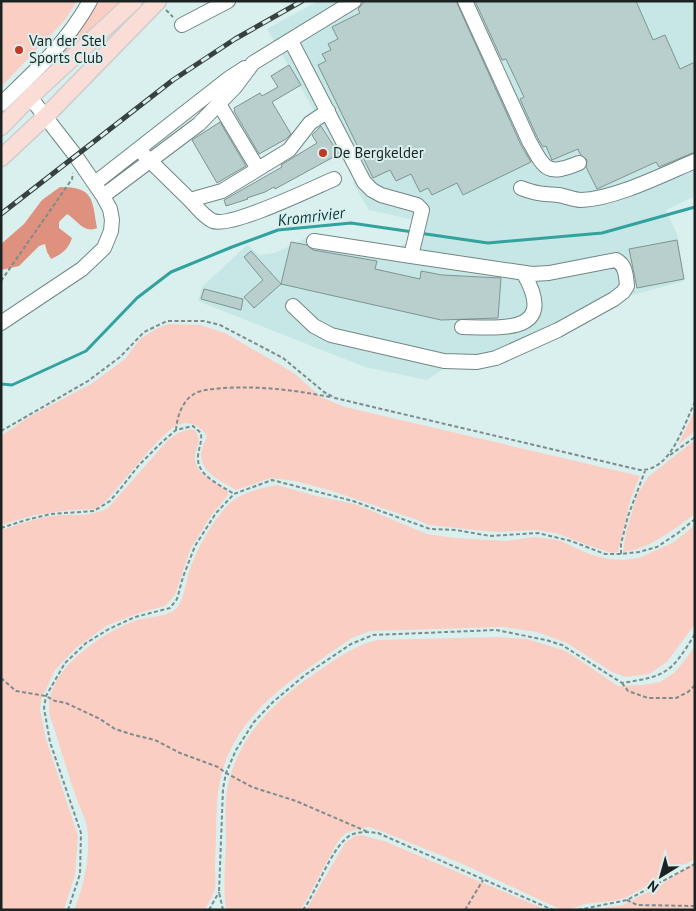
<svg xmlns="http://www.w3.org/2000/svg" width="696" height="911" viewBox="0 0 696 911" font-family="'PT Sans',sans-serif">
<rect width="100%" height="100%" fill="#d9f0ef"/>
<path fill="#c6e7e5" d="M 318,1 L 695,1 L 695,196 L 666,210 L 678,237 L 684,281 L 625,297 L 498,359 L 443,369 L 427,380 L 365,367 L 198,301 L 202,287 L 247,245 L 259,255 L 275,253 L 312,235 L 321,234 L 390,246 L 401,246 L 409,241 L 414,220 L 369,210 L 353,183 L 354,179 L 267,29 Z"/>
<path fill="#fbcec4" d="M 1,1 L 77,1 L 65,20 L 1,87 Z
M 98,1 L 127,1 L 68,54 L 63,50 L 84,24 Z
M 168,324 L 200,325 L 225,333 L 294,373 L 321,397 L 345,407 L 640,476 L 631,498 L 618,552 L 612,553 L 590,546 L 556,533 L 535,530 L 498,532 L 475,530 L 429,525 L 415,519 L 329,490 L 295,481 L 270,478 L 236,490 C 223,482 201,473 201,455 C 201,449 205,441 207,436 C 200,426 190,420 178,425 C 161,432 121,485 106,501 L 95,509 L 70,510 L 35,515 L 1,525 L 1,436 L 27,418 L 91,384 L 125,359 L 140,339 L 156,329 Z
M 695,410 L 695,431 L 678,445 Z
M 190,429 L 195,430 C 203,443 196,444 195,456 C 194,476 217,482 228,492 L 228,495 L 210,517 L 190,550 L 175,595 L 165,606 L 142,612 L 108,625 L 77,647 L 55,670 L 41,700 L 40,710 L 46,739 L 78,836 L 75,875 L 64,910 L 1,910 L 1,530 C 17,525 34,519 51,516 C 73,513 85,519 108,508 L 168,440 L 178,433 Z
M 695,440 L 695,514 C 673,530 651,548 623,552 L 626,532 L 637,495 L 648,477 Z
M 277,485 L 316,496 L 355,504 L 427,534 L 455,538 L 506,541 L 534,537 L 550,539 L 561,541 L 589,554 L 608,559 L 623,560 L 639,558 L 674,542 L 695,525 L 695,624 L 667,662 L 649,674 L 626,677 L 612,672 L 567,643 L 537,632 L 503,627 L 370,631 L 352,638 C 289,682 221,719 217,805 C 216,825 216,846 215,866 C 215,873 216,882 215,889 C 213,896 208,903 205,910 L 74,910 C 84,886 91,854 87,828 C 86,819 80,808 77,800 C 69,777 62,754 55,731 C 53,724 49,716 49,709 C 49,705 49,698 51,694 C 61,661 103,633 134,621 C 148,616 171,618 179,605 C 185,594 186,580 190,569 C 196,550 215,517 229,504 C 242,492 260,488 277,485 Z
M 497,637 L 527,639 L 566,651 L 618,686 L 643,685 L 660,682 L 675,672 L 688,656 L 695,646 L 695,859 L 627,897 C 613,902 600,902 586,904 C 576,906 575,910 562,910 L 465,865 L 381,831 L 369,827 L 355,830 L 346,833 L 338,841 L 301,910 L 226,910 C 223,887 225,865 226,842 C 226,824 224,801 228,785 C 238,737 275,700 314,674 C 334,660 353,646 377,640 Z
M 361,835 L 384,841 L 547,910 L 306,910 L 345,843 L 355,836 Z
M 695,862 L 695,910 L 591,910 L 623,905 L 659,886 Z"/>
<path fill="#df9180" d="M 60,187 C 94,187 92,199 97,228 C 84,234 77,220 67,214 L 59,222 L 59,228 L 72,238 C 68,250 62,254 51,259 L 47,252 L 45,244 L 39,246 L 19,266 L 1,270 L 1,244 L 24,224 L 42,200 Z"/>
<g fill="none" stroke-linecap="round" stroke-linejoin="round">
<path stroke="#32a29e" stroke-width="3" d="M 419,233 L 488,243 L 602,233 L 695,207
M 1,384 L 12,385 L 86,351 L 137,298 L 171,272 L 232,247 L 278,230 L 351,223 L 413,232"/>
</g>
<path fill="#b8cfcd" stroke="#7e9492" d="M 365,1 L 456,1 L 521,145 L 531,162 L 463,195 L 457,183 L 432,195 L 428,188 L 420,192 L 411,174 L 396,181 L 390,170 L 373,178 L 318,65 L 326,61 L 322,54 L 331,50 L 328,44 L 338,39 L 332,27 L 360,13 L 358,9 Z
M 475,1 L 636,1 L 653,40 L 665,35 L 680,69 L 695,62 L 695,152 L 659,167 L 656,162 L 597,189 L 586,167 L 587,160 L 580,154 L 578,149 L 552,160 L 546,146 L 543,147 L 537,137 L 520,99 L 524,97 L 506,59 L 502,60 Z
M 289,65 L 301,85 L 272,102 L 291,134 L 286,139 L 259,154 L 234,111 L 235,110 L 234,108 L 260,93 L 262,96 L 278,87 L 271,76 Z
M 220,122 L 246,166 L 217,183 L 192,140 Z
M 321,126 L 339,154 L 275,189 L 274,187 L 265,192 L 247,198 L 248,199 L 226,206 L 224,200 L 282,167 L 281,165 L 317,143 L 312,135 Z
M 677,240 L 684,279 L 637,288 L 629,249 Z
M 291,242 L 307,245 L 313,250 L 377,261 L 375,269 L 420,279 L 421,271 L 442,275 L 501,278 L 498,318 L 441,320 L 281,284 Z
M 251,251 L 281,284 L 254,308 L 244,297 L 263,280 L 244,257 Z
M 204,289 L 243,299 L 241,310 L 201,299 Z"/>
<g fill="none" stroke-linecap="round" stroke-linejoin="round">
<defs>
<path id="minor" d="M 465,1 L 529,141 C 545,170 547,176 579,163
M 182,25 L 228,1
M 291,41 L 364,182 L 372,190 L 381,195 L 417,205 L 422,210 L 411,256 L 532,274 L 549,273 L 616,260 C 626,265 626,276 627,286 L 623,292 L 614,299 L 558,330 L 496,358 L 477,362 L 444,361 L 331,335 L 314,326 L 293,306
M 1,104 C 36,70 66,44 90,1
M 219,104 L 258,169
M 139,150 L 190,200 L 222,191 L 258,169 L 289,150 L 310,123 L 328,111
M 95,183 L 228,79 L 245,68
M 521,188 C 537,194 542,194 558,195 C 566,196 574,200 581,200 C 615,199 664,174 695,161
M 103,196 L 199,124 L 235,87 L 253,63 L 354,1
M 190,200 C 197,207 204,217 213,221 C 231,228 313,188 334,179
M 314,241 L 411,256
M 1,323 L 82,269 L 104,248 L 111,231 L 112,220 L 110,209 L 103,196 L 75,155 L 30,97
M 462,327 C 502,328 558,334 524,274"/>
<path id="major" d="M 1,127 L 30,97 L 134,1
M 1,158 L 46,116 L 158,1"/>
</defs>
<use href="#minor" stroke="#718785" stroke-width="16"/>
<use href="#major" stroke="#cdcfce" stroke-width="19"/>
<path stroke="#7c8c8b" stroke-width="2" stroke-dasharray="4 2.5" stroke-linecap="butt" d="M 166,10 L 173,17
M 1,281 L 72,179 L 73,173
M 176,430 C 177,417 182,401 194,394 C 202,389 215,389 224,388 C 263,386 293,390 330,397
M 1,431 L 88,381 L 120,357 L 144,332 L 167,321 L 204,321 L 220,325 L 283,358 L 324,392 L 335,398 L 640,470 C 671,471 683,426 695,402
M 670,455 L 695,437
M 1,528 L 26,520 L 51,514 L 94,511 L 110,501 L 121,488 L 139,465 L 162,442 L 176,430 L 193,426 L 201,433 C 202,443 199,446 198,456 C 196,476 221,485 234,494
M 621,554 L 621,544 L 628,516 L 645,471
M 1,678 L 16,691 L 46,696 L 55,701 L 66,703 L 100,719 L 115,729 L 134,735 L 155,740 L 180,753 L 218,767 L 226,773 L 252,787 L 296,801 L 368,832
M 622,683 L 628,691 L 648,698 L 676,698 L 688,692 L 695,685
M 627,900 L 637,905 L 695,906
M 68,910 L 80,874 L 81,833 L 50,742 L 44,708 L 46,696 L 65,663 L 86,643 L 109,629 L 135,617 L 170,608 L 177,599 L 183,577 L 195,546 L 216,513 L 234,494 L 272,480 L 353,501 L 430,529 L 456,530 L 490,536 L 538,533 L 571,541 L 605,554 L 621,554 L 639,552 L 657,547 L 678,533 L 695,519
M 209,910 L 219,892
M 223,910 L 219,892 L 223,789 L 226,773 L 236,750 L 254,722 L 273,702 L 305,675 L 351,644 L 373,635 L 496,630 L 546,640 L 562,645 L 622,683 C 667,676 671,673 695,634
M 303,910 C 317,891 332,845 351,835 C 359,831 370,832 378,833 L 553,910
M 465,910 L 483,880
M 578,910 L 627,900 L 695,864"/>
<use href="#minor" stroke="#fff" stroke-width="14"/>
<use href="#major" stroke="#fbddd7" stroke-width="16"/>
<defs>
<path id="rail" d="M 1,214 L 173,80 L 235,39 L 302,1"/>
</defs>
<use href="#rail" stroke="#364140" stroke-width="5"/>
<use href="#rail" stroke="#d9f0ef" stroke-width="3" stroke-dasharray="9" stroke-linecap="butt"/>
</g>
<g fill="#c33820" stroke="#d9f0ef" stroke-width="2">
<circle cx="19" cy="50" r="5"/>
<circle cx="323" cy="153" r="5"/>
</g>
<g text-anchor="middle" stroke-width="4" stroke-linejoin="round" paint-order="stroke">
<g font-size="15" fill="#1a2322" stroke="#d9f0ef" text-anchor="start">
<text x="29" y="46">Van der Stel<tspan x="29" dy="17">Sports Club</tspan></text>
<text x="333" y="158">De Bergkelder</text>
</g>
<g font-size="16" font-style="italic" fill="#053a38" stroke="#d9f0ef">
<text transform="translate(311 216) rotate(-7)" y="6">Kromrivier</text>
</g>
</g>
<rect width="696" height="911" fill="none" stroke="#1a2322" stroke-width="5"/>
<g transform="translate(661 876) rotate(217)" stroke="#d9f0ef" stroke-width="4" paint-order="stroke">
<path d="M0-4L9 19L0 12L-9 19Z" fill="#1a2322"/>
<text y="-8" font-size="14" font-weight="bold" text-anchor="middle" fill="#1a2322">N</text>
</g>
</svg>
